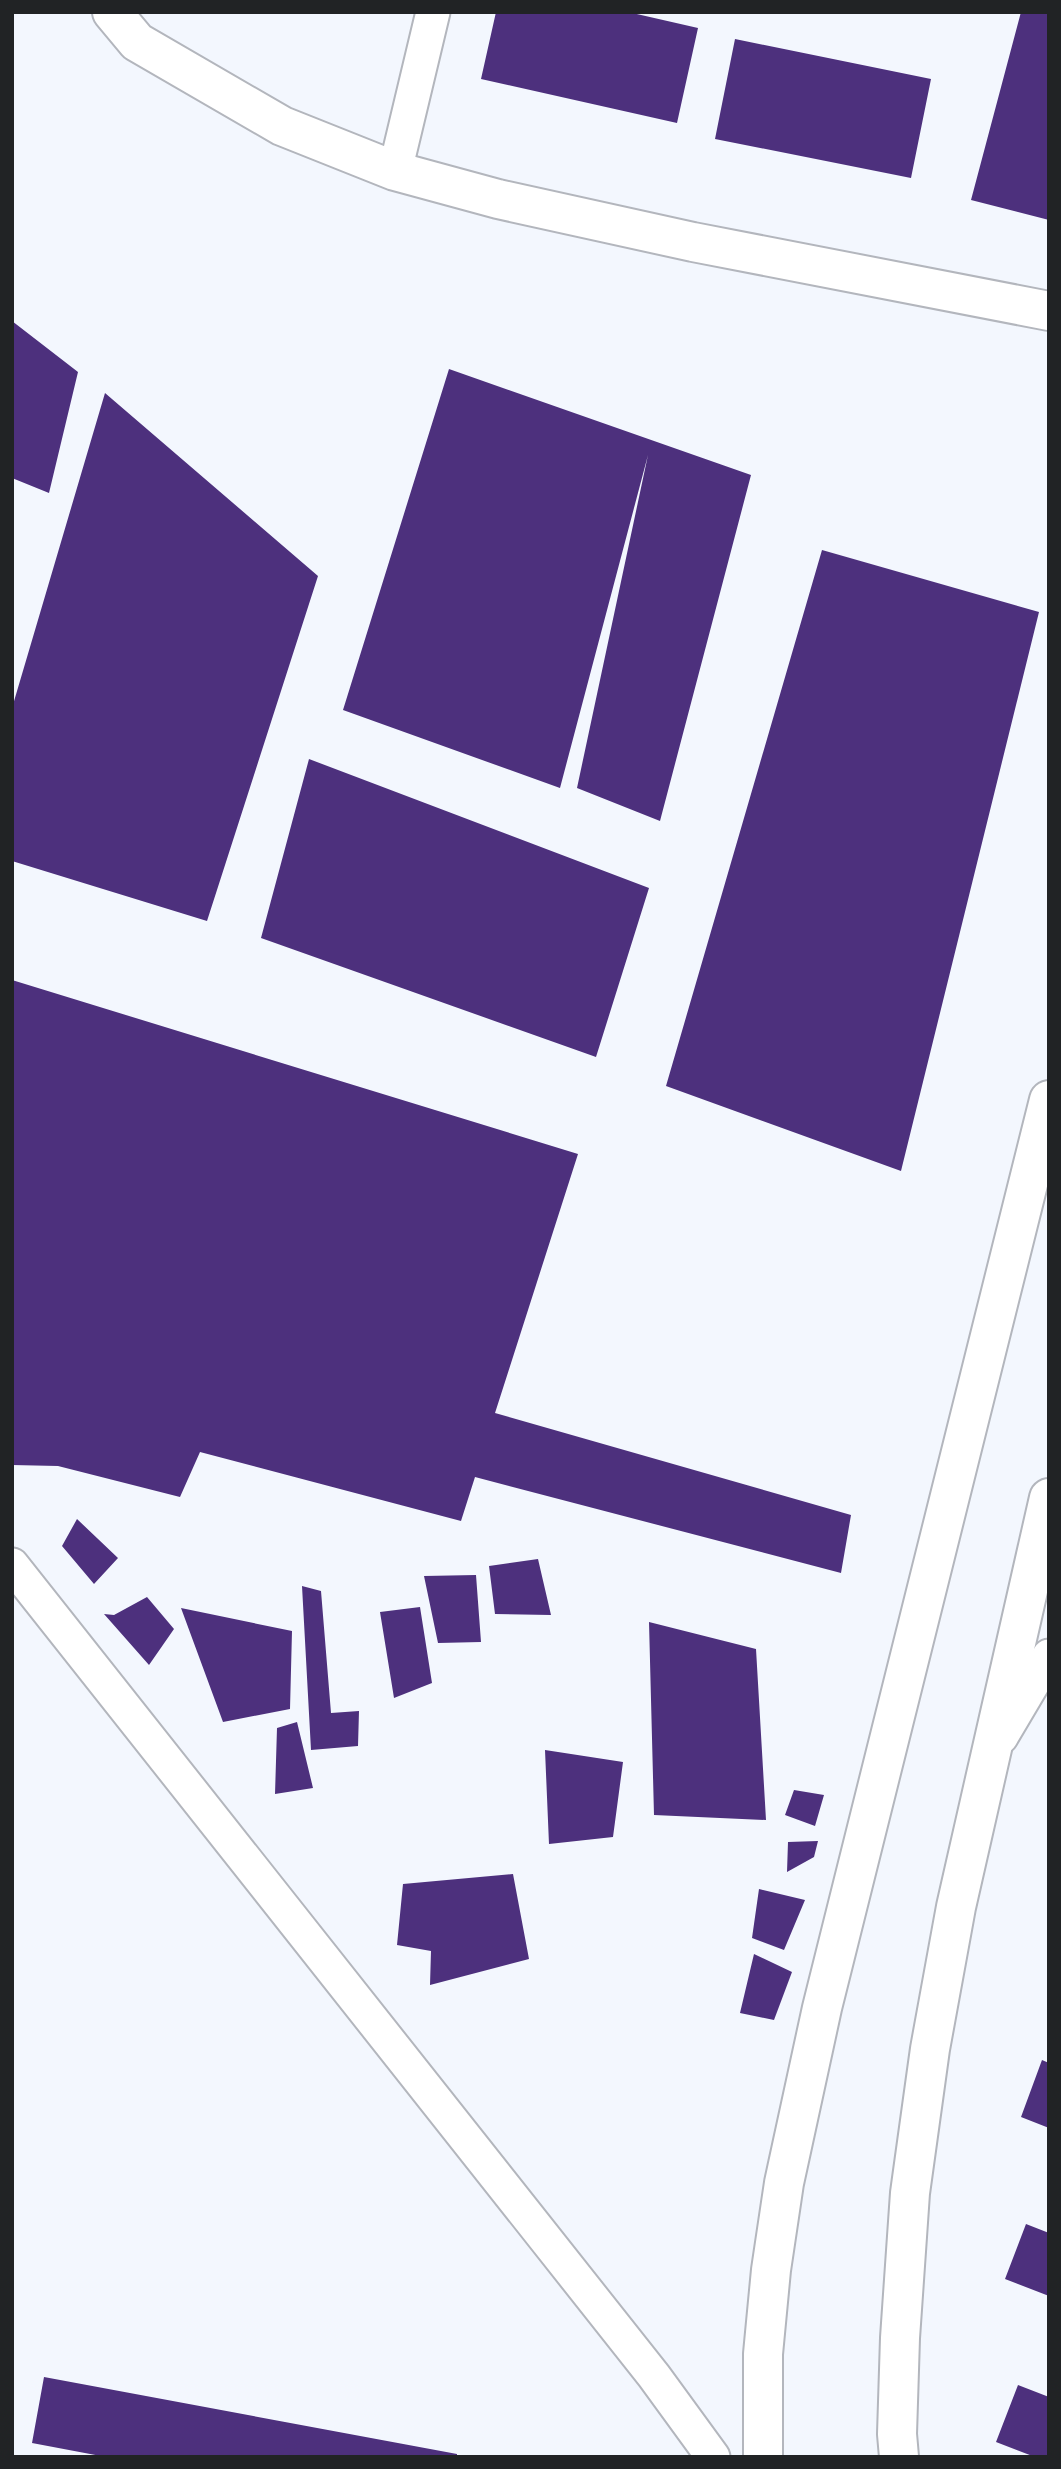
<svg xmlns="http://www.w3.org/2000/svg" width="1061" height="2469" viewBox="0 0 1061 2469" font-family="Manrope,sans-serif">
<rect width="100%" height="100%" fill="#f3f7fe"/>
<path fill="#4d307d" d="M 496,12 L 628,12 L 698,28 L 677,123 L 481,79 Z
M 1021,12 L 1049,12 L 1049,220 L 971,200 Z
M 735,39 L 931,79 L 911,178 L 715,139 Z
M 12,321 L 78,372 L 49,493 L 12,478 Z
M 449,369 L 751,475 L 660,821 L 577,788 L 648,455 L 560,788 L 343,710 Z
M 105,393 L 318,576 L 207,921 L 12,861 L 12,708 Z
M 822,550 L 1039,612 L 901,1171 L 666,1086 Z
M 309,759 L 649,888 L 596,1057 L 261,938 Z
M 12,980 L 578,1154 L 495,1413 L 851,1515 L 841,1573 L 475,1477 L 461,1521 L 200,1452 L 180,1497 L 58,1466 L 12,1465 Z
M 77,1519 L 118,1558 L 94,1584 L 62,1546 Z
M 538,1559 L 551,1615 L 495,1614 L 489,1566 Z
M 476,1575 L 481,1642 L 438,1643 L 424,1576 Z
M 302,1586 L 321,1591 L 331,1713 L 359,1711 L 358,1746 L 311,1750 Z
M 147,1597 L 174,1629 L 149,1665 L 104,1614 L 114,1615 Z
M 420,1607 L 432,1683 L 394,1698 L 380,1612 Z
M 181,1608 L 292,1631 L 290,1709 L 223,1722 Z
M 649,1622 L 756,1649 L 766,1820 L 654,1815 Z
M 297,1722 L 313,1788 L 275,1794 L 277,1728 Z
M 545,1750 L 623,1762 L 613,1837 L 549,1844 Z
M 794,1790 L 824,1795 L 815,1826 L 785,1815 Z
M 818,1841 L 814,1857 L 787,1872 L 788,1842 Z
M 513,1874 L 529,1959 L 430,1985 L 431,1951 L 397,1945 L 403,1884 Z
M 759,1889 L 805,1900 L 784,1950 L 752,1938 Z
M 754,1954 L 792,1972 L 774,2020 L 740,2013 Z
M 1042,2060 L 1049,2063 L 1049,2128 L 1021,2117 Z
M 1026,2224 L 1049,2233 L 1049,2296 L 1005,2279 Z
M 44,2377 L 457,2454 L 457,2457 L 106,2457 L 32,2443 Z
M 1018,2385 L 1049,2397 L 1049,2457 L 1035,2457 L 996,2442 Z"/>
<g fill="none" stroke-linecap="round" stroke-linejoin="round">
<defs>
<path id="street" d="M 395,171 L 433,12
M 12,1565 L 654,2376 L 713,2457
M 1001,1737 L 1049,1656"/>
<path id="secondary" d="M 112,12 L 137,42 L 282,126 L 395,171 L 498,199 L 693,242 L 1049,311"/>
<path id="primary" d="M 763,2457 L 763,2354 L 771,2270 L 784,2183 L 822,2008 L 1049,1100
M 899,2457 L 897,2434 L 900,2338 L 910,2193 L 930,2049 L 956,1907 L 1049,1498"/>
</defs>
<use href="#street" stroke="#b3b6bd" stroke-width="37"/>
<use href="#secondary" stroke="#b3b6bd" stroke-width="42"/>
<use href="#primary" stroke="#b3b6bd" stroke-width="42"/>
<use href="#street" stroke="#fff" stroke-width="33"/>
<use href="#secondary" stroke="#fff" stroke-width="38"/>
<use href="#primary" stroke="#fff" stroke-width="38"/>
</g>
<rect width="1061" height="2469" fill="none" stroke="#212325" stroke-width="28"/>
</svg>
